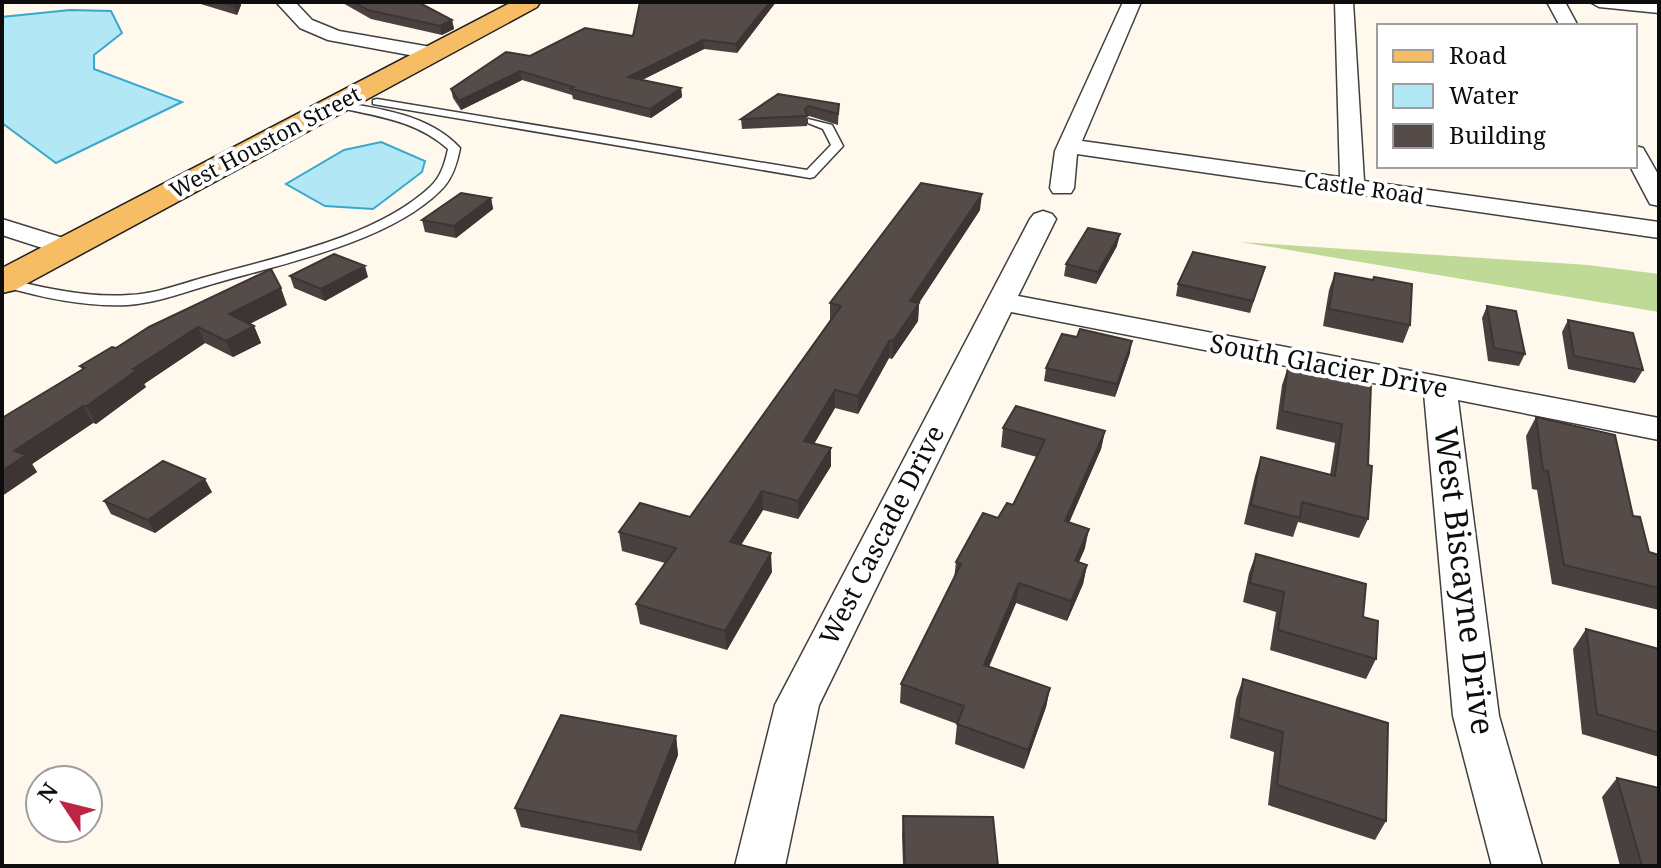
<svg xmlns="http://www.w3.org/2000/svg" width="1661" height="868" viewBox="0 0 1661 868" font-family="'Noto Serif',serif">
<rect width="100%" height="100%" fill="#fff8ed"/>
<path fill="#bfd996" d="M 1241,242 L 1588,265 L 1659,274 L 1659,312 Z"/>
<path fill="#b2e7f6" stroke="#3aa8cc" stroke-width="2" d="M 70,10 L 111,11 L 122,33 L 94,55 L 94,69 L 182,102 L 56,163 L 2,123 L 2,17 Z
M 381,142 L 425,161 L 422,172 L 373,209 L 325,206 L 286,184 L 344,150 Z"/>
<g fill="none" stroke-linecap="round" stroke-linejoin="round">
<defs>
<path id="lane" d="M 377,99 L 807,170 L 831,145 L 823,129 L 808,123 L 808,119 L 832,125 L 843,146 L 814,177 L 810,178 L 373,104 L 373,100 Z
M 336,101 C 379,109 429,114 460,148 C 457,164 452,180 440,191 C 390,241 283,264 216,283 C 187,291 158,303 128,305 C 85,307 43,298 2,286 L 3,278 C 45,288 86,298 129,295 C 156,294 180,284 206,277 C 276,257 375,238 430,187 C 441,177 445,163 448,149 C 415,119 373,116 332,106 L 332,102 Z"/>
<path id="street" d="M 276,2 L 295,2 L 312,20 L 339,31 L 431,47 L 441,53 L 431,59 L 328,40 L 300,28 Z
M 1123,2 L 1141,2 L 1082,141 L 1340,177 L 1335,2 L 1353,2 L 1364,181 L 1659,222 L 1659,238 L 1077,154 L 1074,188 L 1071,193 L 1053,193 L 1050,188 L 1055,151 Z
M 1547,2 L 1565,2 L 1578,26 L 1560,26 Z
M 1590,2 L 1659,3 L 1659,13 L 1599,7 Z
M 1635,146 L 1643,148 L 1659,176 L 1659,206 L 1650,204 L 1630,166 L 1635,166 Z
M 1043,211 L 1052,214 L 1056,219 L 1018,296 L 1659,418 L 1659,440 L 1458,400 L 1499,716 L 1542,866 L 1492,866 L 1453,716 L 1424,393 L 1011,312 L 819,705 L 785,866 L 735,866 L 775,705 L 1030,219 L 1034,214 Z
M 2,219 L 76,242 L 80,248 L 76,254 L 67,256 L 2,235 Z"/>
<path id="primary" d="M 512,2 L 540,2 L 537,7 L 15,290 L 2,293 L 2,268 Z"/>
</defs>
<use href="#lane" stroke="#404040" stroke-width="3"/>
<use href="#street" stroke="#404040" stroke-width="3"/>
<use href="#primary" stroke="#1e1e1e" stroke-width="3"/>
<use href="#lane" fill="#fff" fill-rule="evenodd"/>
<use href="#street" fill="#fff" fill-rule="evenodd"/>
<use href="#primary" fill="#f7bd64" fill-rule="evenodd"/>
</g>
<path fill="#49413f" d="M 194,2 L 240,2 L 241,5 L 237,15 Z
M 341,2 L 418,2 L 452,20 L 454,29 L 442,35 L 371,19 Z
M 640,2 L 776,2 L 737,53 L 704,49 L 642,80 L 681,88 L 682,97 L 651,118 L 573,99 L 572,95 L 522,80 L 461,110 L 453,98 L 451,89 L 530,56 L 633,36 Z
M 778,94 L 839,104 L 838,125 L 809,116 L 807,117 L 807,126 L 742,129 L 741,119 Z
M 491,198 L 493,209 L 456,238 L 425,232 L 422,220 Z
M 980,210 L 919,303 L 918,321 L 892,359 L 889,358 L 858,414 L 835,408 L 814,444 L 831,466 L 798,519 L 763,510 L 741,545 L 772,572 L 727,650 L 640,624 L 636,604 L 665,563 L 622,551 L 619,532 L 690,517 L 830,320 L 830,303 Z
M 1117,246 L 1096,284 L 1064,276 L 1066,264 Z
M 1265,267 L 1250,313 L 1176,296 L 1178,284 Z
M 1335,273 L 1410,325 L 1403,343 L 1323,326 L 1329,290 Z
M 290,276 L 368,277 L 325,301 L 294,288 Z
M 287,305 L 249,324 L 254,326 L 261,343 L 233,357 L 205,343 L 144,384 L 146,387 L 96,424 L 93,423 L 32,464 L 37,472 L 2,496 L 2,418 L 82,369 L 80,366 L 116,348 Z
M 1487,306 L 1525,354 L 1519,366 L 1488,361 L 1482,318 Z
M 1568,320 L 1643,370 L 1635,383 L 1568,369 L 1562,332 Z
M 1077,337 L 1130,353 L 1115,397 L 1044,381 L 1046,368 Z
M 1288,367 L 1371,384 L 1368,465 L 1368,519 L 1359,538 L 1298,522 L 1293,537 L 1244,524 L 1255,476 L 1261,457 L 1330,475 L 1335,443 L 1276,429 L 1282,385 Z
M 1536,417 L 1633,516 L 1649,552 L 1659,555 L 1659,610 L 1552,584 L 1537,490 L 1532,489 L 1526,436 Z
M 1003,428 L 1105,431 L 1101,449 L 1069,523 L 1085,548 L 1079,562 L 1087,565 L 1083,584 L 1067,621 L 1016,603 L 989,667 L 1050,688 L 1046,707 L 1024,769 L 955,744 L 957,724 L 900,703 L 901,684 L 954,579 L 956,562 L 998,518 L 1013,505 L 1037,457 L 1001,447 Z
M 212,492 L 155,533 L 111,514 L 104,501 Z
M 1256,554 L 1363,617 L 1376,659 L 1366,679 L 1270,650 L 1276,612 L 1243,602 L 1249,573 Z
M 1586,629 L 1659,649 L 1659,757 L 1582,734 L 1573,649 Z
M 1243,679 L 1386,821 L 1375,840 L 1268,805 L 1274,752 L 1230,738 L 1236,699 Z
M 676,736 L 678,755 L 641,851 L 521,827 L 515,808 Z
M 1617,778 L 1659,866 L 1620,866 L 1602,797 Z
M 903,816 L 998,866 L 903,866 L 902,835 Z"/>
<path fill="#3c3533" d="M 236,2 L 240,2 L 241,5 L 237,15 L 234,6 Z
M 770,2 L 776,2 L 737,53 L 736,44 Z
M 452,20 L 454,29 L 442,35 L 440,26 Z
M 703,40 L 704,49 L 630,86 L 628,77 Z
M 520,71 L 522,80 L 461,110 L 459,101 Z
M 681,88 L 682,97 L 651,118 L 650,109 Z
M 982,194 L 980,210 L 919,303 L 918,321 L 892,359 L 893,341 L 910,301 Z
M 491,198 L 493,209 L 456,238 L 454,226 Z
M 1120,234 L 1117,246 L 1096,284 L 1098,272 Z
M 365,266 L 368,277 L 325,301 L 321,289 Z
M 281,288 L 287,305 L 236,331 L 229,314 Z
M 254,326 L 261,343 L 233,357 L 226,341 Z
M 198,327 L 205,343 L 144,384 L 146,387 L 96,424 L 87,406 L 133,369 Z
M 890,340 L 889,358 L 858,414 L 858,396 Z
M 1132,341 L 1130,353 L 1115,397 L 1117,384 Z
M 835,390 L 835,408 L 805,459 L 804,441 Z
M 83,406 L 93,423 L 32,464 L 37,472 L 2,496 L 2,471 L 14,451 Z
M 1105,431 L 1101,449 L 1061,541 L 1065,521 Z
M 831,448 L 831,466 L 798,519 L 798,501 Z
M 205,479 L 212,492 L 155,533 L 148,520 Z
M 762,491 L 763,510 L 731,561 L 730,542 Z
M 1089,529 L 1085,548 L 1071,580 L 1075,561 Z
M 771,553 L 772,572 L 727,650 L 725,631 Z
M 1087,565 L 1083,584 L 1067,621 L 1071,601 Z
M 1019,583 L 1016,603 L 981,684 L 984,665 Z
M 1050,688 L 1046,707 L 1024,769 L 1028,750 Z
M 676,736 L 678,755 L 641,851 L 637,832 Z"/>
<path fill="#554c49" stroke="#3c3533" stroke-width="2" d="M 219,2 L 236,2 L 234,6 Z
M 354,2 L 418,2 L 452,20 L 440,26 L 368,10 Z
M 640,2 L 770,2 L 736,44 L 703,40 L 628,77 L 681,88 L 650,109 L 571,89 L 574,87 L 520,71 L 459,101 L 451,89 L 506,52 L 530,56 L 585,28 L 633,36 Z
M 778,94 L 839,104 L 838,114 L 809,106 L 805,109 L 807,116 L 741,119 Z
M 921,183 L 982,194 L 910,301 L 919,303 L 893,341 L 890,340 L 858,396 L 835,390 L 804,441 L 831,448 L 798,501 L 762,491 L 730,542 L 771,553 L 725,631 L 636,604 L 676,548 L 619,532 L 640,503 L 690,517 L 841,306 L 830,303 Z
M 461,193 L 491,198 L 454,226 L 422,220 Z
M 1088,228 L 1120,234 L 1098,272 L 1066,264 Z
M 1193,252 L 1265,267 L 1253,301 L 1178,284 Z
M 334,254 L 365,266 L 321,289 L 290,276 Z
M 271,269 L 281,288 L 229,314 L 254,326 L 226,341 L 198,327 L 133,369 L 137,370 L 87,406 L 83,406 L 14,451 L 26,455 L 2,471 L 2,418 L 85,368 L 80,366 L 112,347 L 116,348 L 149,327 Z
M 1335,273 L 1373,280 L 1374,277 L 1412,284 L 1410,325 L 1329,309 Z
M 1487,306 L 1516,311 L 1525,354 L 1494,348 Z
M 1568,320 L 1633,333 L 1643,370 L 1574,356 Z
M 1080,329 L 1132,341 L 1117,384 L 1046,368 L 1062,334 L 1077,337 Z
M 1288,367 L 1371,384 L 1368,465 L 1372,466 L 1368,519 L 1302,502 L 1300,518 L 1251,505 L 1261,457 L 1335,476 L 1342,424 L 1282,411 Z
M 1016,406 L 1105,431 L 1065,521 L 1089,529 L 1075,561 L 1087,565 L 1071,601 L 1019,583 L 984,665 L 1050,688 L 1028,750 L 957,724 L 964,706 L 901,684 L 961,564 L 956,562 L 983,513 L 998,518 L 1007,503 L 1013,505 L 1045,440 L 1003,428 Z
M 1536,417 L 1615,435 L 1633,516 L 1640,517 L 1649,552 L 1659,555 L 1659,588 L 1564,565 L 1548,471 L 1543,470 Z
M 163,461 L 205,479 L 148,520 L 104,501 Z
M 1256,554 L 1366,584 L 1363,617 L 1378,621 L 1376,659 L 1278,630 L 1284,592 L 1250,583 Z
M 1586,629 L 1659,649 L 1659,733 L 1597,714 Z
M 1243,679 L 1388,723 L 1386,821 L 1277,785 L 1283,732 L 1238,718 Z
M 561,715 L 676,736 L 637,832 L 515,808 Z
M 1617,778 L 1659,788 L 1659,866 L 1642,866 Z
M 903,816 L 993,817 L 998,866 L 905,866 Z"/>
<g text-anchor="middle" stroke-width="8" stroke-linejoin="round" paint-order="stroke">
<g font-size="22" fill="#0d0d0d" stroke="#fff">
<text transform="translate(265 142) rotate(-28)" y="8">West Houston Street</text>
<text transform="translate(1364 188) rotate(8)" y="8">Castle Road</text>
</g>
<g font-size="26" fill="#0d0d0d" stroke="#fff">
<text transform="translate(1329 366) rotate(11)" y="9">South Glacier Drive</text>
<text transform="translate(882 535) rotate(-63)" y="9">West Cascade Drive</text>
</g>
<g font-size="32" fill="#0d0d0d" stroke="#fff">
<text transform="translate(1464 581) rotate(83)" y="11">West Biscayne Drive</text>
</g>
</g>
<rect width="1661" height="868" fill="none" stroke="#0d0d0d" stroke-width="8"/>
<rect x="1377" y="24" width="260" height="144" fill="#ffffff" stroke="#9e9e9e" stroke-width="2"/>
<rect x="1393" y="50" width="40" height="12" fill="#f7bd64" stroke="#9e9e9e" stroke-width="2"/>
<text x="1449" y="64" font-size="24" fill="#0d0d0d">Road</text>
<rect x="1393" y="84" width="40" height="24" fill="#b2e7f6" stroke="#9e9e9e" stroke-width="2"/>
<text x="1449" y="104" font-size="24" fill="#0d0d0d">Water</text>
<rect x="1393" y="124" width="40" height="24" fill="#554c49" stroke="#9e9e9e" stroke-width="2"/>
<text x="1449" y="144" font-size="24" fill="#0d0d0d">Building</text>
<g transform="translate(64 804) rotate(305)"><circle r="38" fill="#ffffff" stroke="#9e9e9e" stroke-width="2"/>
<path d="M0-6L14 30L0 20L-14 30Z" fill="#bc2644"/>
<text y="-12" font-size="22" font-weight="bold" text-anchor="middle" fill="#0d0d0d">N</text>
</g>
</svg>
